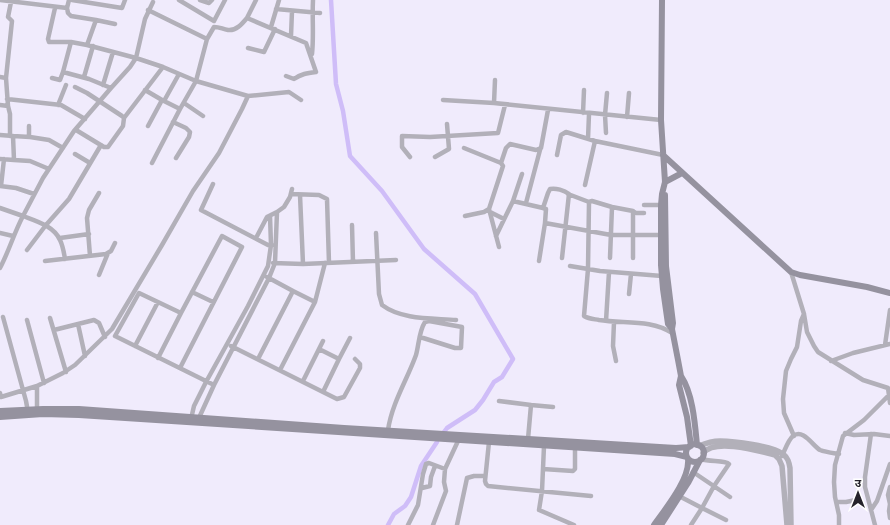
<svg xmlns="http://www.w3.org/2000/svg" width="890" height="525" viewBox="0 0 890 525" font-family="Rubik,'Noto Sans Devanagari',sans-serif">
<rect width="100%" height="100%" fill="#f0ebfc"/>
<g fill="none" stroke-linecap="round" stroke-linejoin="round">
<path stroke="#cfbdf8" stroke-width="4.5" d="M 331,0 L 336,84 L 343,111 L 350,156 L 382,191 L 424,249 L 475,294 L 513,359 L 502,377 L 494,382 L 483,400 L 475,410 L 447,428 L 444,432
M 388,525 L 394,514 L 405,506 L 411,497 L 421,466 L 437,442"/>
<path stroke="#b2b0b9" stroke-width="4.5" d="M 0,0 L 67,8 L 69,0
M 72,0 L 122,8 L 125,0
M 179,0 L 214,21 L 225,0
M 200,0 L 209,3 L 212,0
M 256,0 L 247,18 L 306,43 L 316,72 C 307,73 301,74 294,79 L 286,76
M 55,8 L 48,39 L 49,42 L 71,42
M 67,8 L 68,13 L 71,16 L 96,20 L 87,45
M 276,9 L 320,13
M 148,10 L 207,39
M 247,18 C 242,24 236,31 228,30 C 222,29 220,27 214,27 L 207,39 L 196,81 L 248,96 L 289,92 L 301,100
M 96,20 L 115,24
M 271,27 L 279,0
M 291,36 L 292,11
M 248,48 L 264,52 L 275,29
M 312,54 C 314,36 312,18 313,0
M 163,67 L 196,81 L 180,109
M 0,77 L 6,78 L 12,21 L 8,17 L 11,2
M 84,77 L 93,46
M 52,78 L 60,80 L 63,72
M 103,85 L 113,52
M 75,87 L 87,93 L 122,116 L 124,118 L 123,126 L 108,147 L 104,147 L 76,130
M 145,90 L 162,100 L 148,126
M 7,99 L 61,105 L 85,119
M 443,100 L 494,103 L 661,120
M 164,101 L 179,74
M 184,103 L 203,116
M 494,103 L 495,80
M 0,105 L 8,106 L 6,78
M 58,105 L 66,85
M 8,106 L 10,114 L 10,136
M 583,113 L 584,90
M 627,117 L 629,93
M 124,118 L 163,67 L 136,58 L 145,19 L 153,2
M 173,122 L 186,128 L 190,132 L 189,137 L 176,158
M 606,133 L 605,115 L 607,93
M 0,135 L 13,136 L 14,160 L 0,159
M 13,136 L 30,137 L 49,140 L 63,148
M 29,137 L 29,126
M 588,139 L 589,114
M 464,148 L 501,163 L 503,166 L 489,209 L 484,212 L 465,216
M 75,154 L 90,163
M 557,155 L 561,135 L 566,132 L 595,141 L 663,155
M 410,157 L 402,147 L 402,136 L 430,137 L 498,133 L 505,105
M 435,157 L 449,149 L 447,124
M 14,160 L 30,161 L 49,169
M 152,163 L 180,109 L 162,100
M 501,163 L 506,148 L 510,144 L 536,150 L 541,148 L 548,110
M 522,174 L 513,201 L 543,208 L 546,209 L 545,223 L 611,235 L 661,235
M 213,184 L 201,210 L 268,245 L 272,245
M 585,185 L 595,141
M 0,186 L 16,188 L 34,194
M 1,186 L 4,159
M 291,194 L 319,195 L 327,199 L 329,263
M 568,194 L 589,202 L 592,201 L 612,207 L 633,211 L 636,213 L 644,213
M 300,195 L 303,264
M 589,202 L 588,269 L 584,316 C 589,319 594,319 599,320 C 624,324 651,319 672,333
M 526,203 L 540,150
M 644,205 L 661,205
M 0,208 L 23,216 C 14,233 9,251 0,268
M 543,208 L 548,193 L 550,189 C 556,188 564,190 569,194 L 562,258
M 489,209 L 499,247
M 490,212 L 504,219
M 352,225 L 353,262
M 0,233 L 13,236
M 376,233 L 379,294 L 382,305 C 402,320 432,318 456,320
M 496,236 L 513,201
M 60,238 L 89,234
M 256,238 L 267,217 L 277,212 L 284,207 L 290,197 L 292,189
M 27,250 L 46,225 L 69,199 L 101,145
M 90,256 L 87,218 L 89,210 L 99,193
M 610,258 L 612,207
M 633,258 L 633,211
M 65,259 C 64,253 63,246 60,240 C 54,226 36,221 23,216 L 43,178 L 74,131 L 111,88 L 130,67 L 136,58 L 87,45 L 71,42 L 63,72 L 89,79 L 111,88
M 45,261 L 106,254 L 111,251 L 115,243
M 539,261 L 545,223
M 273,263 L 303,264 L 396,260
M 570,266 L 600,271 L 662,276
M 791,272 L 804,314 L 807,332 L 814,346 L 818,352 L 863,380 L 888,388 L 890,403
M 99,275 L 108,253
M 293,291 L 315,302 L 325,263
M 192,292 L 213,302
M 629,294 L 631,274
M 3,317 L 26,401 L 28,412
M 50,318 L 66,372
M 27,320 L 44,383
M 606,321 L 609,272
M 614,322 L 613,346 L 616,361
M 78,324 L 85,356
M 54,330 L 94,320 L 99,323 L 105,337
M 885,345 L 890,310
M 135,346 L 158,302
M 231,346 L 337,399 L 344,397 L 360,368 L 360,364 L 355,359
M 319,349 L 339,359 L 323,392
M 158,358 L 181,313 L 139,293 L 115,336 L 214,385
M 258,359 L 293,291 L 267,277
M 339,359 L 350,338
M 831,361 L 853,353 L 890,344
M 180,368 L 242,247 L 222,236 L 181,313
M 280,370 L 315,302
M 303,381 L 323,341
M 0,393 L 1,397 L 37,386
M 499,401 L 531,405 L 528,439
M 531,405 L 553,407
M 37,409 L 37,386 L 63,373 L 75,365 L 112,329 L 162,245 L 193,191 L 219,153 L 242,109 L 248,96
M 191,419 L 194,406 L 206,382 L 248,306 L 268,266 L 271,245 L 270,216
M 198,420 L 214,385 L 269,278 L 275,263 L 277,212
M 388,430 C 392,403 407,380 416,355 C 419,344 419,331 425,322 L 429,321 L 462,327 L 461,348 L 455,348 L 420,337
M 845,433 L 854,435 L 874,434 L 890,436
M 871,434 L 865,477 L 865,487 L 875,525
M 794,436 L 784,413 L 783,399 L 786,371 L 791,359 L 797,347 L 801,321 L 804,314
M 489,442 L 485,481 L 486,484 L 488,486 L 591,496
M 544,446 L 542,491 L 539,510 L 574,525
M 782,456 C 785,450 788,440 793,436 C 803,428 813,446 820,450 C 825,452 833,453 839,454
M 701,459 C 710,462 725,460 729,464 L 714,486 L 702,508 L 726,520
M 543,469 L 573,471 L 575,469 L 575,448
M 693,472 L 730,497
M 422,488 L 430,486 L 431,477 L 435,466
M 677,495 L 702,508 L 691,525
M 836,502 L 846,502 L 856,500
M 890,504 L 888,495 L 890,487
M 890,504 L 889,511 L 890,518
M 871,510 L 877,501 L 890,464
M 408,525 L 418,505 L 423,474 L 426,464 L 429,463 L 445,469
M 433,525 L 446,491 L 444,482 L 445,469 L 458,441
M 457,525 L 467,478 L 474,476 L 485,476
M 839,525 L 839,515 L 835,497 L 834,482 L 835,465 L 843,436 L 864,420 L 890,394"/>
<path stroke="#b2b0b9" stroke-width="5.5" d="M 699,446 C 706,443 713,441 720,441 C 734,441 772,446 783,454 C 788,458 789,462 790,468 L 791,525
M 703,453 C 715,438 759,451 775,455 L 779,459 L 782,466 L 787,525"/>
<path stroke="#95929f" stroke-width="6" d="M 662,0 L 661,120 L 665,182 L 662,194 L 661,205 L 661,265 L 663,289 L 668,324 L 672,329 L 678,360 L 681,376 L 679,385 L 687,417 L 691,446
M 663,155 L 791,272 L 800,275 L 867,287 L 890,293
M 665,182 L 682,173
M 665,195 L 666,266 L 673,323 L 672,329
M 681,376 C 693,394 695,424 697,445
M 0,411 L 43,409 L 79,409 L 344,428 L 676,448 L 689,447
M 0,417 L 43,414 L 79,415 L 675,454 L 687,457
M686 453a9 9 0 1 1 18 0a9 9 0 1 1-18 0Z
M 654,525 C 666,508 690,479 688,459
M 661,525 L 688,483 L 700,460"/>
</g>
<g transform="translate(858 493)" stroke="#ffffff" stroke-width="3" paint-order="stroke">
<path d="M0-3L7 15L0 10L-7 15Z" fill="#25232b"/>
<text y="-6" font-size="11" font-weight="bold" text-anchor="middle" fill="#25232b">उ</text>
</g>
</svg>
